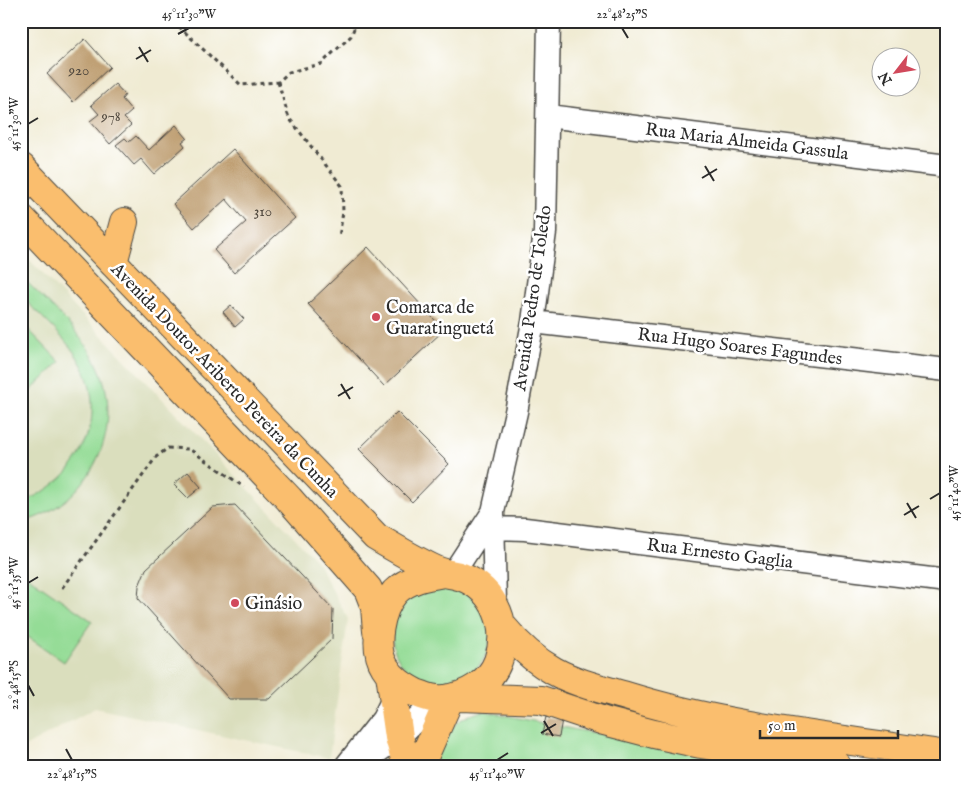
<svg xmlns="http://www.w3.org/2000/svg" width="968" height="787" viewBox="0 0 968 787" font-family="'IM FELL English',serif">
<rect width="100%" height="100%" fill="#fff"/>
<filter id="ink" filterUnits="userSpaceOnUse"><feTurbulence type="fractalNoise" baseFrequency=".02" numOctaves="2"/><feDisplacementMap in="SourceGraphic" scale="10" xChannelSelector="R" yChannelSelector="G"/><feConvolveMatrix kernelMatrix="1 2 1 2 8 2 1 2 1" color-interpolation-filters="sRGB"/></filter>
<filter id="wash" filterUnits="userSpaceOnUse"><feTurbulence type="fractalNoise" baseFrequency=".0096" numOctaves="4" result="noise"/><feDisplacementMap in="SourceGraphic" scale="20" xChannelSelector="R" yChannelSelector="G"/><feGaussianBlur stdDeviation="1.12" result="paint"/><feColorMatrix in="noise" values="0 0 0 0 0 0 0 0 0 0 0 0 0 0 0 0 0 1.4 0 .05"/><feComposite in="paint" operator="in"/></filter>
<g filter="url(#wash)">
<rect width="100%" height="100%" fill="#f0ebd3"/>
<path fill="#dadebd" d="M 21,251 L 316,560 L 348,619 L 329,758 L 95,708 L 21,749 Z"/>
<path fill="#94dc96" stroke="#608460" d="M 21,276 C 47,303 79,329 96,362 C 129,425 90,507 21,522 L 21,502 C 83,481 113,412 76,355 C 61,333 39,315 21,296 Z
M 21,322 L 60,362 L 21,400 Z
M 21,572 L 92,621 L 64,662 L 21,632 Z
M392 635a49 49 0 1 1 98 0a49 49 0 1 1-98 0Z
M 484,711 L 577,730 L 808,766 L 433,766 C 444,736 450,718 484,711 Z"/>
<g id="blocks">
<path fill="#c0a075" d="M 85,39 L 110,67 L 73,102 L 47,74 Z
M 115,84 L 125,95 L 122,99 L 132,111 L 124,118 L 131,125 L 110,144 L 90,121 L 99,114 L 91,105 Z
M 176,125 L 187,138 L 182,142 L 185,146 L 154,174 L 141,159 L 134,165 L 116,145 L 125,138 L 129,142 L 136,136 L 149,150 Z
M 233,149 L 295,218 L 234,273 L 214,250 L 246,222 L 226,199 L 194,228 L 173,204 Z
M 368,247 L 444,330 L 384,386 L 308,304 Z
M 231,305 L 244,319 L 235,327 L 223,312 Z
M 397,412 L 449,464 L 412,502 L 359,449 Z
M 188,472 L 201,487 L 188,498 L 174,484 Z
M 235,505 L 333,609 L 332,639 L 269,699 L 229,699 L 138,598 L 139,586 L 146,569 L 213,507 Z
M 546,717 L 562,719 L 559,737 L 542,734 Z"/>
</g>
</g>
<g filter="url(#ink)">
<use href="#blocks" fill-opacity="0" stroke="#494844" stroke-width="1"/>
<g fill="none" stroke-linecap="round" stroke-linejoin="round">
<defs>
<path id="minor" d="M 548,116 L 947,166
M 533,322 L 947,370
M 494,528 L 525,529 L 947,581
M 452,575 L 493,512
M 495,604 L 493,512 L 516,412 L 533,322 L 545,232 L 549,21
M 346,766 L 383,719 L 393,699
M 357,766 L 399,737 L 436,700"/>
<path id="major" d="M 21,167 L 376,537 C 396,549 415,560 436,570 C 444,574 453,574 462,577 C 496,590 510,628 498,661 C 490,683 467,696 445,699 C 434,700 427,697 416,693 C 403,686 393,680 385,667 C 372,647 380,609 395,592 C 408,579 426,576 444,573
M 21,218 L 289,499 L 368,589 L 375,607 L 377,631
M 113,263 L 124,222
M 503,627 C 517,644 534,660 554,671 C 576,683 602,689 626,696 C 729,728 840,738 947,755
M 390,674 L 399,737 L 407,766
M 460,697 L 541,700 L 604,721 L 654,734 L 701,744 L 837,766
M 420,766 L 450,698"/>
</defs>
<use href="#minor" stroke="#494844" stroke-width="25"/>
<use href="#major" stroke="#494844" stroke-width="30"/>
<path stroke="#494844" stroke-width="3" stroke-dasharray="4 4" stroke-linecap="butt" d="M 173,21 L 241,85 L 278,82 L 289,72 L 321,64 L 351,36 L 357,21
M 278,82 L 289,118 L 342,186 L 343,212 L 339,237
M 62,588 L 156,457 L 168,448 L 189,449 L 244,487"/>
<use href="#minor" stroke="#fff" stroke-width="22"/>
<use href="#major" stroke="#fabe6e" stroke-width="28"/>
</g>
</g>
<path fill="none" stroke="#2b2b2b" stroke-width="2" d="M 622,28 L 628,38M 178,34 L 189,28M 139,47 L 148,62M 136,59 L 151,50M 28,124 L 38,118M 705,166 L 714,181M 702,178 L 717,169M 341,384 L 350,399M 338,396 L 353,387M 930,499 L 940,493M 907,503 L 916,518M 904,515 L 919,506M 28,583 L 38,577M 28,685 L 34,696M 544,721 L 553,736M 541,733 L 556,724M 66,749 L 72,760M 497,760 L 508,753"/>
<g fill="#d1495b" stroke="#fff" stroke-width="2">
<circle cx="376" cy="317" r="5"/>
<circle cx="235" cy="603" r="5"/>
</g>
<g text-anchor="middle" stroke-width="5" stroke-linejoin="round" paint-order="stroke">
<g font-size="15" fill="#50483e">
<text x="79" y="75">920</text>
<text x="111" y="121">978</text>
<text x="263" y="216">310</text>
</g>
<g font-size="18" fill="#2b2b2b" stroke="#fff">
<text transform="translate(747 141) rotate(7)" y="6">Rua Maria Almeida Gassula</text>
<text transform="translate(532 298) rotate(-82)" y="6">Avenida Pedro de Toledo</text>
<text transform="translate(740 346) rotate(7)" y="6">Rua Hugo Soares Fagundes</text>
<text transform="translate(225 380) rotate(46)" y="6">Avenida Doutor Ariberto Pereira da Cunha</text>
<text transform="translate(720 553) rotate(7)" y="6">Rua Ernesto Gaglia</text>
</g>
<g font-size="18" fill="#2b2b2b" stroke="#fff" text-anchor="start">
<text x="386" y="313">Comarca de<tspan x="386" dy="21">Guaratinguetá</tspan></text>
<text x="245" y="609">Ginásio</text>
</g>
</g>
<rect width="968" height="787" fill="none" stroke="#fff" stroke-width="55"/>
<g transform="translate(896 72) rotate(239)"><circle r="24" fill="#ffffff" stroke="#aaaaaa"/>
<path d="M0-4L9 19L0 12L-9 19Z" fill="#d1495b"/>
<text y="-8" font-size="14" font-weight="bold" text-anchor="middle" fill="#2b2b2b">N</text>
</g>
<path d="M760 730v8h138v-8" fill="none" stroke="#2b2b2b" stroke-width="2.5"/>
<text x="768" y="730" font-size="15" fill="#2b2b2b" stroke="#ffffff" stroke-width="4" paint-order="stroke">50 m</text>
<rect x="28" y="28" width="912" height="732" fill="none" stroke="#2b2b2b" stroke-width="2"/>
<g font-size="12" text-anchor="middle" fill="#2b2b2b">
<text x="189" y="18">45°11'30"W</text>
<text x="622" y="18">22°48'25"S</text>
<text transform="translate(14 124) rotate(-90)" y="4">45°11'30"W</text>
<text transform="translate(954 493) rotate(-90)" y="4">45°11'40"W</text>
<text transform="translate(14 583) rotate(-90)" y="4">45°11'35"W</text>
<text transform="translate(14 685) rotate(-90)" y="4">22°48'15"S</text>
<text x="72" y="778">22°48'15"S</text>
<text x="497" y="778">45°11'40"W</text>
</g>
</svg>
